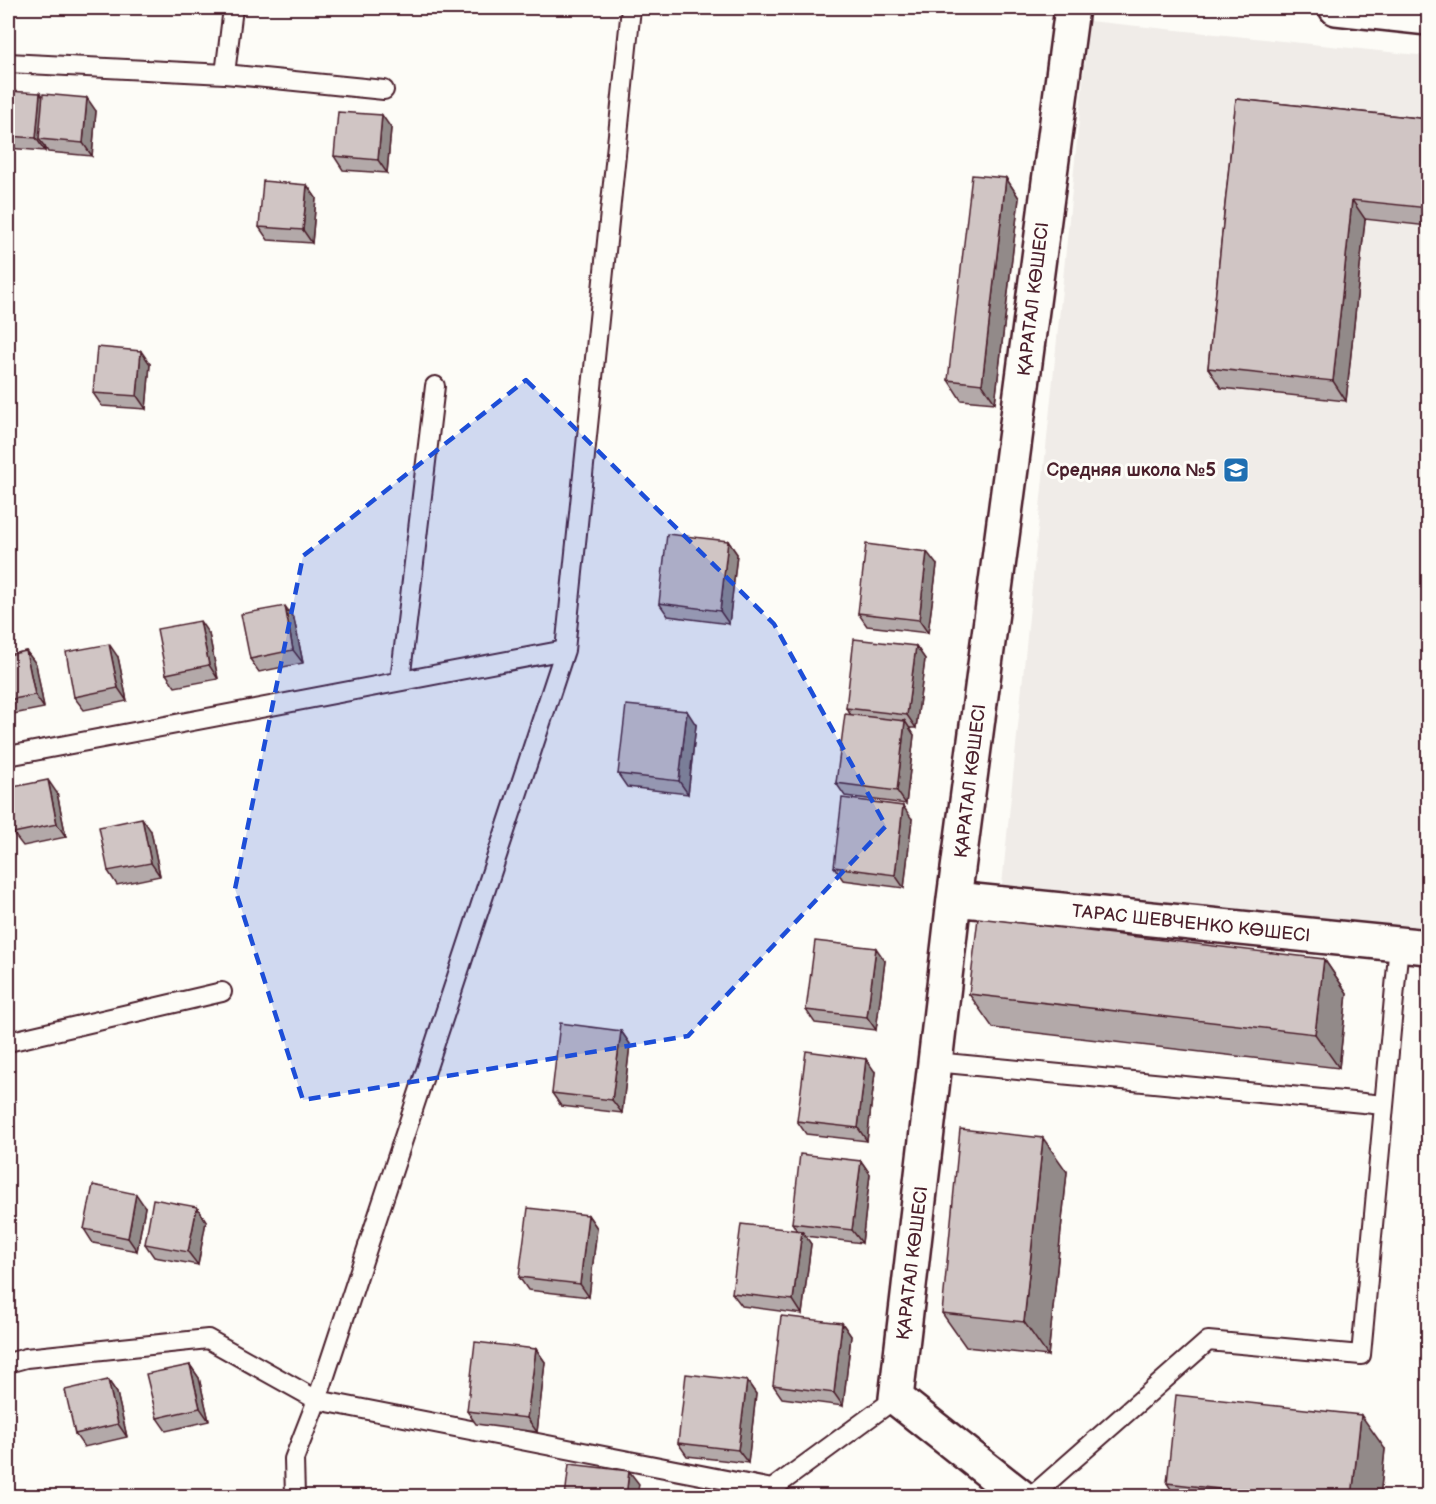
<svg xmlns="http://www.w3.org/2000/svg" width="1436" height="1504" viewBox="0 0 1436 1504" font-family="'Balsamiq Sans',sans-serif">
<rect width="100%" height="100%" fill="#fdfcf7"/>
<filter id="ink" filterUnits="userSpaceOnUse"><feTurbulence type="fractalNoise" baseFrequency=".0167" numOctaves="2"/><feDisplacementMap in="SourceGraphic" scale="12" xChannelSelector="R" yChannelSelector="G"/><feConvolveMatrix kernelMatrix="1 2 1 2 8 2 1 2 1" color-interpolation-filters="sRGB"/></filter>
<g filter="url(#ink)">
<path fill="#f0ece8" d="M 1089,21 L 1428,56 L 1428,929 L 1002,885 Z"/>
<g fill="none" stroke-linecap="round" stroke-linejoin="round">
<defs>
<path id="service" d="M 8,63 L 225,74 L 384,90
M 225,74 L 233,8
M 400,681 L 435,386
M 8,756 L 565,650 L 631,8
M 8,1042 L 222,992
M 935,1062 L 1384,1105
M 8,1363 L 26,1358 L 208,1339 L 317,1400 L 772,1489 L 896,1398
M 295,1496 L 294,1459 L 317,1400 L 565,650
M 1032,1496 L 1208,1341 L 1361,1355 L 1399,944"/>
<path id="minor" d="M 954,899 L 1428,947
M 1020,1496 L 896,1398 L 954,899 L 1072,8"/>
<path id="tertiary" d="M 1336,8 L 1428,18"/>
</defs>
<use href="#service" stroke="#4a1f2b" stroke-width="22"/>
<use href="#minor" stroke="#4a1f2b" stroke-width="38"/>
<use href="#tertiary" stroke="#4a1f2b" stroke-width="38"/>
<use href="#service" stroke="#fdfcf7" stroke-width="18"/>
<use href="#minor" stroke="#fdfcf7" stroke-width="33"/>
<use href="#tertiary" stroke="#fdfcf7" stroke-width="33"/>
</g>
<path fill="#b3a9a9" stroke="#4a1f2b" stroke-width="1.5" d="M 8,91 L 43,97 L 96,111 L 92,156 L 48,152 L 45,147 L 45,151 L 8,148 Z
M 1236,99 L 1428,119 L 1428,226 L 1365,219 L 1346,401 L 1221,388 L 1208,368 Z
M 391,128 L 387,173 L 343,170 L 334,156 Z
M 1006,178 L 1019,198 L 995,403 L 961,400 L 948,380 Z
M 307,185 L 316,198 L 312,243 L 268,240 L 259,227 Z
M 150,364 L 146,409 L 102,406 L 93,393 Z
M 728,541 L 737,554 L 729,624 L 668,616 L 659,603 Z
M 937,565 L 928,633 L 867,626 L 858,613 Z
M 294,619 L 303,663 L 259,672 L 250,659 Z
M 209,634 L 218,679 L 175,687 L 166,674 Z
M 916,646 L 925,659 L 916,728 L 910,728 L 914,735 L 906,804 L 845,796 L 836,783 L 851,715 L 846,708 Z
M 26,651 L 36,664 L 44,708 L 8,715 L 8,655 Z
M 118,657 L 127,701 L 84,710 L 74,697 Z
M 696,725 L 688,794 L 627,787 L 618,774 Z
M 57,793 L 66,837 L 23,846 L 13,833 Z
M 912,819 L 904,888 L 843,880 L 834,867 Z
M 151,831 L 160,876 L 117,885 L 108,871 Z
M 1324,959 L 1347,993 L 1339,1068 L 993,1028 L 969,994 Z
M 885,961 L 876,1030 L 815,1023 L 806,1010 Z
M 621,1031 L 630,1044 L 622,1113 L 561,1106 L 552,1093 Z
M 875,1072 L 867,1141 L 806,1134 L 797,1121 Z
M 861,1161 L 870,1174 L 862,1243 L 805,1236 L 811,1244 L 802,1314 L 742,1306 L 732,1293 L 797,1231 L 792,1223 Z
M 1067,1172 L 1048,1356 L 966,1347 L 942,1313 Z
M 145,1207 L 137,1251 L 93,1243 L 84,1229 Z
M 197,1207 L 206,1221 L 198,1265 L 154,1257 L 145,1244 Z
M 588,1215 L 597,1228 L 589,1297 L 528,1290 L 519,1277 Z
M 842,1323 L 851,1336 L 843,1406 L 782,1398 L 773,1385 Z
M 536,1349 L 545,1362 L 537,1432 L 476,1424 L 467,1411 Z
M 190,1365 L 199,1378 L 209,1421 L 166,1431 L 157,1418 Z
M 108,1380 L 117,1393 L 127,1437 L 84,1447 L 75,1434 Z
M 747,1381 L 756,1394 L 748,1463 L 687,1456 L 678,1443 Z
M 1385,1449 L 1380,1497 L 1176,1497 L 1167,1483 Z"/>
<path fill="#928a89" stroke="#4a1f2b" stroke-width="1.5" d="M 40,93 L 49,106 L 39,139 L 45,147 L 45,151 L 36,138 Z
M 87,98 L 96,111 L 92,156 L 83,143 Z
M 382,115 L 391,128 L 387,173 L 378,160 Z
M 1006,178 L 1019,198 L 995,403 L 982,384 Z
M 307,185 L 316,198 L 312,243 L 303,230 Z
M 1352,200 L 1365,219 L 1346,401 L 1333,381 Z
M 141,351 L 150,364 L 146,409 L 137,396 Z
M 728,541 L 737,554 L 729,624 L 720,611 Z
M 927,552 L 937,565 L 928,633 L 919,620 Z
M 285,606 L 294,619 L 303,663 L 293,650 Z
M 200,621 L 209,634 L 218,679 L 209,665 Z
M 109,644 L 118,657 L 127,701 L 118,688 Z
M 916,646 L 925,659 L 916,728 L 907,715 Z
M 26,651 L 36,664 L 44,708 L 35,695 Z
M 687,711 L 696,725 L 688,794 L 679,781 Z
M 905,721 L 914,735 L 906,804 L 897,791 Z
M 48,780 L 57,793 L 66,837 L 57,824 Z
M 903,806 L 912,819 L 904,888 L 895,875 Z
M 142,818 L 151,831 L 160,876 L 151,863 Z
M 876,948 L 885,961 L 876,1030 L 867,1017 Z
M 1324,959 L 1347,993 L 1339,1068 L 1315,1034 Z
M 621,1031 L 630,1044 L 622,1113 L 612,1100 Z
M 866,1059 L 875,1072 L 867,1141 L 858,1128 Z
M 1043,1138 L 1067,1172 L 1048,1356 L 1024,1322 Z
M 861,1161 L 870,1174 L 862,1243 L 852,1230 Z
M 136,1194 L 145,1207 L 137,1251 L 128,1238 Z
M 197,1207 L 206,1221 L 198,1265 L 188,1252 Z
M 588,1215 L 597,1228 L 589,1297 L 580,1284 Z
M 802,1231 L 811,1244 L 802,1314 L 793,1300 Z
M 842,1323 L 851,1336 L 843,1406 L 834,1393 Z
M 536,1349 L 545,1362 L 537,1432 L 527,1418 Z
M 190,1365 L 199,1378 L 209,1421 L 200,1408 Z
M 108,1380 L 117,1393 L 127,1437 L 118,1424 Z
M 747,1381 L 756,1394 L 748,1463 L 738,1450 Z
M 1361,1415 L 1385,1449 L 1380,1497 L 1352,1497 Z
M 629,1471 L 639,1484 L 637,1497 L 626,1497 Z"/>
<path fill="#d0c5c4" stroke="#4a1f2b" stroke-width="1.5" d="M 8,91 L 40,93 L 36,138 L 8,136 Z
M 43,94 L 87,98 L 83,143 L 39,139 Z
M 1236,99 L 1428,119 L 1428,208 L 1352,200 L 1333,381 L 1208,368 Z
M 338,112 L 382,115 L 378,160 L 334,156 Z
M 972,175 L 1006,178 L 982,384 L 948,380 Z
M 263,181 L 307,185 L 303,230 L 259,227 Z
M 97,347 L 141,351 L 137,396 L 93,393 Z
M 667,534 L 728,541 L 720,611 L 659,603 Z
M 866,544 L 927,552 L 919,620 L 858,613 Z
M 285,606 L 293,650 L 250,659 L 241,614 Z
M 200,621 L 209,665 L 166,674 L 157,629 Z
M 854,639 L 916,646 L 907,715 L 846,708 Z
M 109,644 L 118,688 L 74,697 L 66,652 Z
M 26,651 L 35,695 L 8,700 L 8,655 Z
M 626,705 L 687,711 L 679,781 L 618,774 Z
M 845,714 L 905,721 L 897,791 L 836,783 Z
M 48,780 L 57,824 L 13,833 L 8,802 L 8,788 Z
M 842,798 L 903,806 L 895,875 L 834,867 Z
M 142,818 L 151,863 L 108,871 L 99,827 Z
M 978,918 L 1324,959 L 1315,1034 L 969,994 Z
M 815,941 L 876,948 L 867,1017 L 806,1010 Z
M 560,1023 L 621,1031 L 612,1100 L 552,1093 Z
M 806,1051 L 866,1059 L 858,1128 L 797,1121 Z
M 960,1129 L 1043,1138 L 1024,1322 L 942,1313 Z
M 800,1154 L 861,1161 L 852,1230 L 792,1223 Z
M 93,1185 L 136,1194 L 128,1238 L 84,1229 Z
M 153,1199 L 197,1207 L 188,1252 L 145,1244 Z
M 528,1208 L 588,1215 L 580,1284 L 519,1277 Z
M 741,1224 L 802,1231 L 793,1300 L 732,1293 Z
M 781,1316 L 842,1323 L 834,1393 L 773,1385 Z
M 475,1342 L 536,1349 L 527,1418 L 467,1411 Z
M 190,1365 L 200,1408 L 157,1418 L 146,1374 Z
M 686,1374 L 747,1381 L 738,1450 L 678,1443 Z
M 108,1380 L 118,1424 L 75,1434 L 65,1390 Z
M 1176,1395 L 1361,1415 L 1352,1497 L 1291,1497 L 1167,1483 Z
M 569,1464 L 629,1471 L 626,1497 L 565,1497 Z"/>
</g>
<path fill="#1d4ed8" fill-opacity="0.2" stroke="#1d4ed8" stroke-width="4.5" stroke-dasharray="12 8" stroke-linejoin="round" d="M 526,380 L 774,624 L 886,826 L 688,1036 L 303,1100 L 235,889 L 303,556 Z"/>
<defs>
<symbol id="school-square" viewBox="-11 -11 22 22"><rect x="-9" y="-9" width="18" height="18" rx="4" fill="#1f6fb2" stroke="#fdfcf7"/><path d="M0-5L7-2L0 1L-7-2ZM-4 1L0 2.5L4 1V4Q0 6-4 4Z" fill="#fff"/></symbol>
</defs>
<g fill-rule="evenodd">
<use href="#school-square" x="1221" y="455" width="30" height="30"/>
</g>
<g text-anchor="middle" stroke-width="6" stroke-linejoin="round" paint-order="stroke">
<g font-size="18" fill="#4a1f2b" stroke="#fdfcf7">
<text transform="translate(1033 299) rotate(-83)" y="6">ҚАРАТАЛ КӨШЕСІ</text>
<text transform="translate(970 781) rotate(-83)" y="6">ҚАРАТАЛ КӨШЕСІ</text>
<text transform="translate(1191 923) rotate(6)" y="6">ТАРАС ШЕВЧЕНКО КӨШЕСІ</text>
<text transform="translate(912 1263) rotate(-83)" y="6">ҚАРАТАЛ КӨШЕСІ</text>
</g>
<g font-size="18" font-weight="bold" fill="#4a1f2b" stroke="#fdfcf7" text-anchor="end">
<text x="1216" y="476">Средняя школа №5</text>
</g>
</g>
<rect width="1436" height="1504" fill="none" stroke="#fdfcf7" stroke-width="30"/>
<rect x="15" y="15" width="1406" height="1474" fill="none" stroke="#4a1f2b" stroke-width="2" filter="url(#ink)"/>
</svg>
